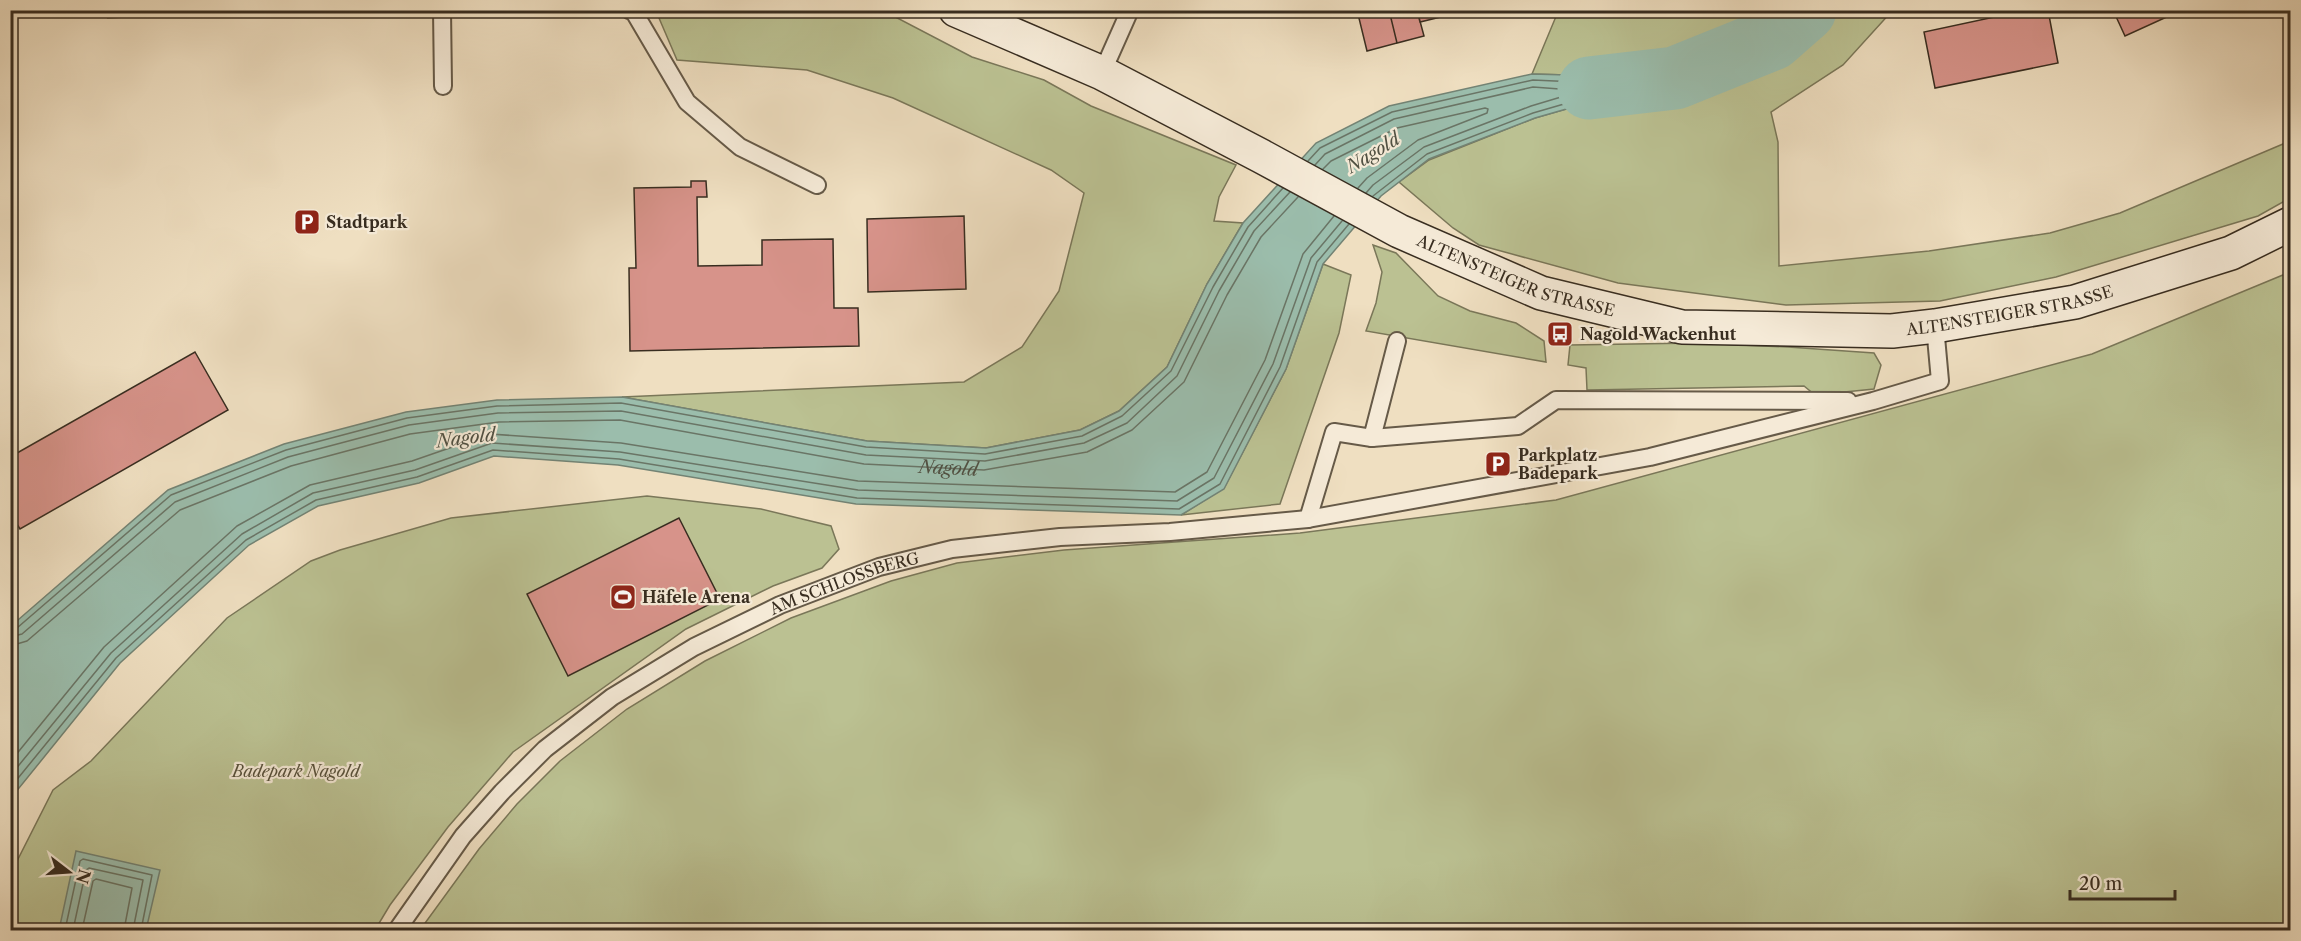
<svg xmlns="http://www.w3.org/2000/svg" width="2301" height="941" viewBox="0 0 2301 941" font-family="'Libre Caslon Text',serif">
<rect width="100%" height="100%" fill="#efdfc1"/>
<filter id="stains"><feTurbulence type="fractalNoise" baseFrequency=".00333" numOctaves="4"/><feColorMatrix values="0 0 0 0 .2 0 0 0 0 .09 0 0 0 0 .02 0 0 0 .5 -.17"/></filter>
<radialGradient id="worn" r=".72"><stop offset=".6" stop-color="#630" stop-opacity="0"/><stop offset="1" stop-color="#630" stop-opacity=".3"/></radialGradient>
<path fill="#bbc192" stroke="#7a7759" stroke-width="1.5" d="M 120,10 L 238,10 L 238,11 L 107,18 Z
M 1560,10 L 1892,11 L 1843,65 L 1771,112 L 1778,142 L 1779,266 L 1929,251 L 2050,233 L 2120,213 L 2290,141 L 2290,198 L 2258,216 L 2056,277 L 1940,301 L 1786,305 L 1618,283 L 1479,245 L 1453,228 L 1399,182 L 1429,160 L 1535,118 L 1673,78 L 1532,74 L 1557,14 Z
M 656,11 L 884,11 L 972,57 L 1044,80 L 1091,106 L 1236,165 L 1219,197 L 1214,221 L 1243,223 L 1207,284 L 1167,367 L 1119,411 L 1080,430 L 986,448 L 867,441 L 622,397 L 964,382 L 1022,347 L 1059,291 L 1084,193 L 1051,170 L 893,98 L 807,70 L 677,60 Z
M 1373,245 L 1396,253 L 1438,296 L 1470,311 L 1516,323 L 1544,341 L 1546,362 L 1366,331 L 1376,303 L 1382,272 Z
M 1323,264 L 1351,275 L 1339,333 L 1280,504 L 1181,515 L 1224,488 L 1286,369 Z
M 2290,272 L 2290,930 L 420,930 L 479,849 L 517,804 L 560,761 L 627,709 L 705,661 L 791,618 L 891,581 L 957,563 L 1064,550 L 1300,533 L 1556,500 L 2092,354 Z
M 1696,343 L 1788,347 L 1874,353 L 1881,365 L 1874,389 L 1815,395 L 1804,386 L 1587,390 L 1586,368 L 1568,365 L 1570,345 Z
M 647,496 L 761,509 L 831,526 L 839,549 L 822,568 L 773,586 L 686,629 L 513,752 L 448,827 L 390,905 L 375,930 L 11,930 L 10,875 L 53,790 L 91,761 L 227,618 L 311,561 L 340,550 L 451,518 Z"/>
<path fill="#9bbdac" stroke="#738374" stroke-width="1.5" d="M 1532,74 L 1675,78 L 1535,118 L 1429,159 L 1381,196 L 1323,264 L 1286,369 L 1224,489 L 1181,515 L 856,504 L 618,465 L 494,456 L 419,483 L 318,506 L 249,545 L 120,663 L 11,798 L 11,626 L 168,490 L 284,444 L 406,412 L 497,400 L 622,397 L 867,441 L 986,448 L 1080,430 L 1119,411 L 1167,367 L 1207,284 L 1243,223 L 1316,143 L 1389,106 Z
M 76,851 L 160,870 L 146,930 L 59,930 Z"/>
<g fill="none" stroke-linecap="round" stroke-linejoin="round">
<g stroke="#6a7566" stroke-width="1.5">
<path d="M 1308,161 L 1320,148 L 1392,112 L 1533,80 L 1620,84 L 1619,88 L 1533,113 L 1427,154 L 1373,196"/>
<path d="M 1315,165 L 1325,154 L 1394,119 L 1533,87 L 1573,90 L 1571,94 L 1531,106 L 1424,147 L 1373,185 L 1366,193"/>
<path d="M 1323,169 L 1331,161 L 1397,128 L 1485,108 L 1488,109 L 1487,113 L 1418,140 L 1367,178 L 1358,188"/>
<path d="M 10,630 L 17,628 L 171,495 L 286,450 L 407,418 L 497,406 L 621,403 L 866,447 L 985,454 L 1082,436 L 1122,416 L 1171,371 L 1213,287 L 1248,227 L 1283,188"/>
<path d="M 10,637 L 22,634 L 175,502 L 288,457 L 409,425 L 498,413 L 621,411 L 866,455 L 985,461 L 1084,443 L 1127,423 L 1177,376 L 1219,291 L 1254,231 L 1290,192"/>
<path id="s1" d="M 10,646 L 27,641 L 180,510 L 291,466 L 410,434 L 499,422 L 620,420 L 864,464 L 984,470 L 1087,452 L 1132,430 L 1184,382 L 1227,295 L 1261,237 L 1298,197"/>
<path d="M 10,762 L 104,647 L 237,526 L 310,485 L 412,461 L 490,434 L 621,443 L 858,481 L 1175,492 L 1207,472 L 1265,360 L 1303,254 L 1334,216"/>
<path d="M 10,776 L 111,653 L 242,534 L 313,493 L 415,470 L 492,443 L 620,452 L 858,490 L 1177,501 L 1214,478 L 1273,364 L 1311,258 L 1342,221"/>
<path d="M 10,788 L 116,658 L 246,540 L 316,500 L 417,477 L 493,450 L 619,459 L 857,498 L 1179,509 L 1220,484 L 1280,367 L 1317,262 L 1349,224"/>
<path d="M 65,930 L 80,861 L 83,859 L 152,875 L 141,930"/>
<path d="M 73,930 L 86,870 L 89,868 L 143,880 L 133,930"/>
<path d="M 82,930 L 93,881 L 96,879 L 132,888 L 124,930"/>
</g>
<path stroke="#9bbdac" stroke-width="63" d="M 1589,88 L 1675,78 L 1772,39 L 1805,10"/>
</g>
<path fill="#d7938a" stroke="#382d20" stroke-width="1.5" d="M 1357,10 L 1389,10 L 1397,43 L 1367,51 Z
M 1389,10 L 1417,10 L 1424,36 L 1397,43 Z
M 1417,10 L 1447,10 L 1449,15 L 1420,22 Z
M 2027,10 L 2048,10 L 2058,63 L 1935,88 L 1924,32 Z
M 2113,10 L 2182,10 L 2125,36 Z
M 691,181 L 706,181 L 707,197 L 697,197 L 698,266 L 762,265 L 762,240 L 833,239 L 834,308 L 858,308 L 859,346 L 630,351 L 629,268 L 636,268 L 634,188 L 691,187 Z
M 964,216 L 966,289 L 868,292 L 867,219 Z
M 195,352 L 228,410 L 20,529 L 10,513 L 10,457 Z
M 679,518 L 720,599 L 568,676 L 527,594 Z"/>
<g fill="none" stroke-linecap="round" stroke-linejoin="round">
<defs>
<g id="service">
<path d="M 442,10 L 443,86"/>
<path d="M 629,10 L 634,12 L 687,102 L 740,147 L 817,185"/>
<path d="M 1102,73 L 1130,10"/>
<path d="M 1372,438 L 1518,426 L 1556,400 L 1848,401"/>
<path d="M 1308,519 L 1334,432 L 1372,438 L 1397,341"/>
<path id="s2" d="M 397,930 L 463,836 L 502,792 L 545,749 L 612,697 L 694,647 L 780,605 L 879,567 L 952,549 L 1060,537 L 1170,532 L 1308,519 L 1650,457 L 1873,401 L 1940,381 L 1935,326"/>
</g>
<g id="secondary">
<path id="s3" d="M 956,10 L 1102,73 L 1261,156 L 1399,231 L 1541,293 L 1682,327 L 1892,331 L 1935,326 L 2075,302 L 2231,253 L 2290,224"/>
</g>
</defs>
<use href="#service" stroke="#665a48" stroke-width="20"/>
<use href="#secondary" stroke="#382d20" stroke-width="36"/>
<use href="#service" stroke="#f5ead7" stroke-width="16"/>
<use href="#secondary" stroke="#f5ead7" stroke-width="33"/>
</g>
<defs>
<symbol id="parking-square" viewBox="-11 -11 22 22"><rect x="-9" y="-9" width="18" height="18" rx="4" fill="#8f2418" stroke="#f5ead7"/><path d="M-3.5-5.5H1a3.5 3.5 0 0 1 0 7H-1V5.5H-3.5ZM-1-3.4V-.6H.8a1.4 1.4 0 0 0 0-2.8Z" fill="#fff"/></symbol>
<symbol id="bus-square" viewBox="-11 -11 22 22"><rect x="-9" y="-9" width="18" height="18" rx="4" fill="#8f2418" stroke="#f5ead7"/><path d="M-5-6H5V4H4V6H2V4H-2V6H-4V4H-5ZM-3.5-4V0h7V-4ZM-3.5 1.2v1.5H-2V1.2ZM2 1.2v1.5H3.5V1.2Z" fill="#fff"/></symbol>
<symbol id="stadium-square" viewBox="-11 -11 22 22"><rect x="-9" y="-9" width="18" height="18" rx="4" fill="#8f2418" stroke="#f5ead7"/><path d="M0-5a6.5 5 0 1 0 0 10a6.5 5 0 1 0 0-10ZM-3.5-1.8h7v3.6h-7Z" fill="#fff"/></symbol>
</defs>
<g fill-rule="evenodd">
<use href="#parking-square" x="292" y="207" width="30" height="30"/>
<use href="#bus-square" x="1545" y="319" width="30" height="30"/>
<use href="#parking-square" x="1483" y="449" width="30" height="30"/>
<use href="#stadium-square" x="608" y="582" width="30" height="30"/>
</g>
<g text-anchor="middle" stroke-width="4.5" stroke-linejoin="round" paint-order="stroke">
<g font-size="16" font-weight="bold" fill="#382d20" stroke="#f5ead7" text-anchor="start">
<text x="326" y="228">Stadtpark</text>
<text x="1580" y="340">Nagold Wackenhut</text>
<text x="1518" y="461">Parkplatz<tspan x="1518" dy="18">Badepark</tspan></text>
<text x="642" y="603">Häfele Arena</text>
</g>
<g font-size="16" fill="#382d20" stroke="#f5ead7">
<text dy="6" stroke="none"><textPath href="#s3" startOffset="621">ALTENSTEIGER STRASSE</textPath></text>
<text dy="6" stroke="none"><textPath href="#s3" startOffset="1125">ALTENSTEIGER STRASSE</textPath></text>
<text dy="6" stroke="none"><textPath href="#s2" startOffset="579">AM SCHLOSSBERG</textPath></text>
</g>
<g font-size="16" font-style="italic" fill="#59523c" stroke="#f5ead7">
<text x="296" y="777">Badepark Nagold</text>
</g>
<g font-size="18" font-style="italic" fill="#515143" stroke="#f5ead7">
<text transform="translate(1373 153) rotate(-32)" y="6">Nagold</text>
<text transform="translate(466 438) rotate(-7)" y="6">Nagold</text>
<text dy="6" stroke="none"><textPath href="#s1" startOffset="1005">Nagold</textPath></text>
</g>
</g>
<rect width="2301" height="941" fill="none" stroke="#efdfc1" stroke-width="36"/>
<rect x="12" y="12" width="2277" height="917" fill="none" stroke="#382d20" stroke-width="3"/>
<rect x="18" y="18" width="2265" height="905" fill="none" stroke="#382d20" stroke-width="1.5"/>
<g transform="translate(69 872) rotate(107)" stroke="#f5ead7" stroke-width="4.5" paint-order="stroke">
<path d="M0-4.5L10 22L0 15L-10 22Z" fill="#382d20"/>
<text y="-9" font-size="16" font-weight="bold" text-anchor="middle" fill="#382d20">N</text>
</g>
<path d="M2070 890v9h105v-9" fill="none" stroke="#382d20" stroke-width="3"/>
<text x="2079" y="890" font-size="18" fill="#382d20" stroke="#f5ead7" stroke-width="4.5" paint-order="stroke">20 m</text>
<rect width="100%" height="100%" filter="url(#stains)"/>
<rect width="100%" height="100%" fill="url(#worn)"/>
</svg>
